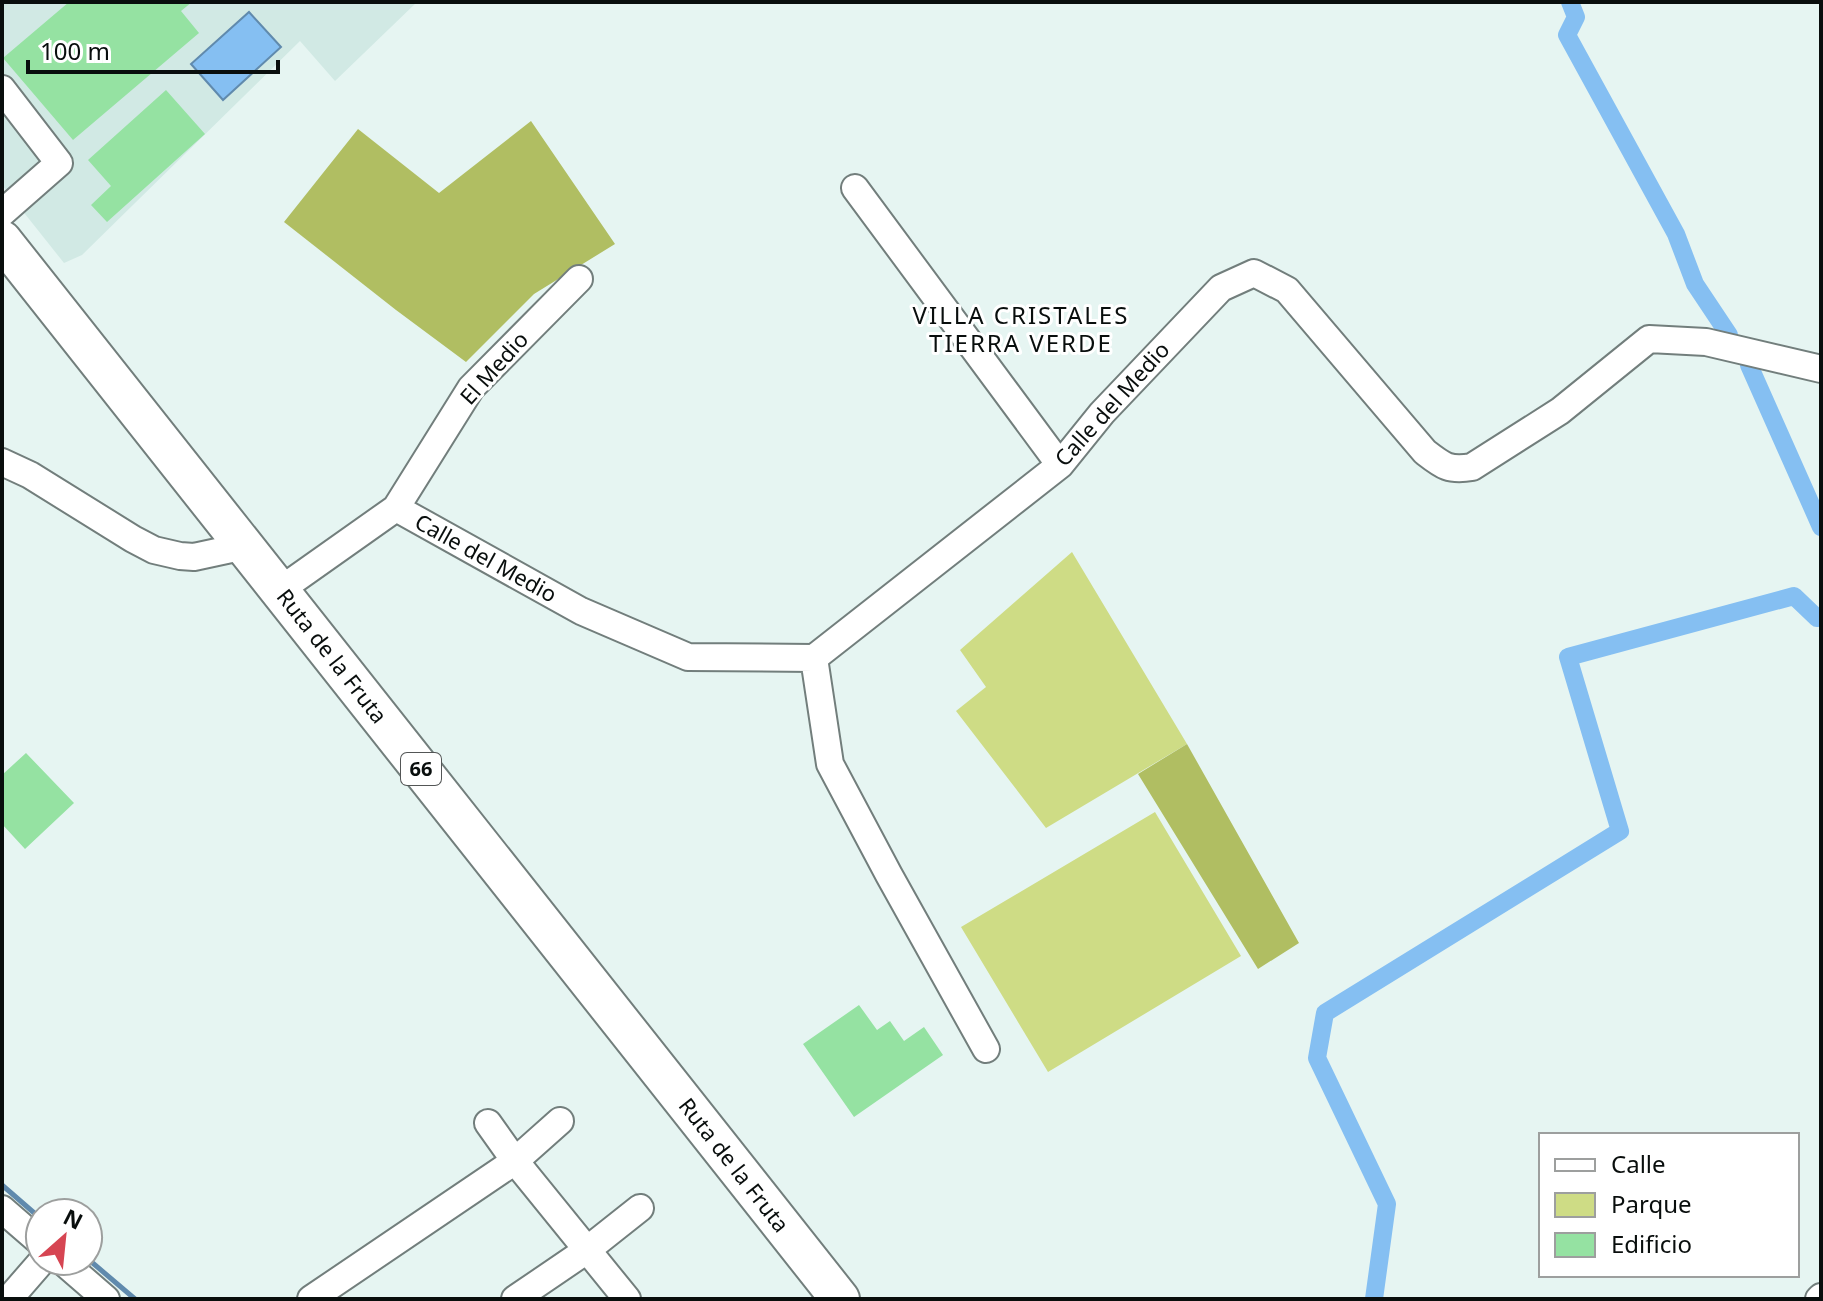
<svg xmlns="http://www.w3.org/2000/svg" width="1823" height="1301" viewBox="0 0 1823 1301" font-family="'Noto Sans',sans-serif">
<rect width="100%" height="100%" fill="#e6f5f2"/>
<path fill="#d1e9e4" d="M 2,2 L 417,2 L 335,81 L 300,41 L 82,255 L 64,263 L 2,185 Z"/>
<path fill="#cedc85" d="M 1072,552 L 1187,744 L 1046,828 L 956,711 L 986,687 L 960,650 Z
M 1155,812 L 1241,956 L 1048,1072 L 961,927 Z"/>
<path fill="#b0be62" d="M 531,121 L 615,244 L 534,294 L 466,362 L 396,310 L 284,222 L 358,129 L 439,193 Z
M 1187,744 L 1299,943 L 1258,969 L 1138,774 Z"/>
<path fill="#85bff2" stroke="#608aad" stroke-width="2" d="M 249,12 L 281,47 L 223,100 L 191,64 Z"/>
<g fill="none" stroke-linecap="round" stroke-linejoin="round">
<path stroke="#608aad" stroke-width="5" d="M 2,1185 L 40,1218
M 88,1259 L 135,1299"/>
<path stroke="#85bff2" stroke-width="18" d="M 1570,2 L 1576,17 L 1567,35 L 1676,234 L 1695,284 L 1729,335
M 1749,365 L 1821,527
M 1374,1299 L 1387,1204 L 1317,1058 L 1325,1013 L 1620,831 L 1568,657 L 1794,596 L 1817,618 L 1821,617"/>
</g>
<path fill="#95e2a2" d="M 69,2 L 192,2 L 181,11 L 199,33 L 73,140 L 3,58 Z
M 166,90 L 205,134 L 107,222 L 91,205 L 111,186 L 88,160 Z
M 26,753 L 74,803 L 25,849 L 2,824 L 2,775 Z
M 859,1005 L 877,1030 L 890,1021 L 904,1041 L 924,1027 L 943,1055 L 854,1117 L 803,1044 Z"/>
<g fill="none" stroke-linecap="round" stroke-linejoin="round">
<defs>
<path id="minor" d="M 2,89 L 59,163 L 2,213
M 855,188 L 1060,465
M 2,462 L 30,475 L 133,539 L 154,550 L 180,556 L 194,557 L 245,546
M 396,508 L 471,388 L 579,279
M 280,590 L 396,508 L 581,611 L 688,657 L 814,658 L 1060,465 L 1102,413 L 1221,288 L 1254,273 L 1287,290 L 1425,452 C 1443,466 1449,471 1472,467 L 1560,411 L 1649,339 L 1706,342 L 1821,369
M 814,658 L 830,764 L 889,875 L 986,1049
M 488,1123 L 515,1161 L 627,1299
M 2,1209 L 40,1242
M 62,1261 L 106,1299
M 9,1299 L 42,1261
M 311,1299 L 515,1161 L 560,1121
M 515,1299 L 587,1250 L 640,1208
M 1819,1299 L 1821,1297"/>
<path id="highway" d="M 2,240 L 840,1299"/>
</defs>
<use href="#minor" stroke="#727e7c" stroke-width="30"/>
<use href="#highway" stroke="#727e7c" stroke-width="42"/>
<use href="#minor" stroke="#fff" stroke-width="26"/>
<use href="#highway" stroke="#fff" stroke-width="38"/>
</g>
<g text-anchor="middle" stroke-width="6" stroke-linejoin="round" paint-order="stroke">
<rect fill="#fff" stroke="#535656" stroke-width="2" x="401" y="753" width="40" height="32" rx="6"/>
<g font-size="20" font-weight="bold" fill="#090e0d">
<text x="421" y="776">66</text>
</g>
<g font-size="22" fill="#090e0d" stroke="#fff">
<text transform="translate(494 368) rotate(-48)" y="8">El Medio</text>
<text transform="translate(1112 404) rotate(-48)" y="8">Calle del Medio</text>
<text transform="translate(486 558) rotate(29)" y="8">Calle del Medio</text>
<text transform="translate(332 656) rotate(52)" y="8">Ruta de la Fruta</text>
<text transform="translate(734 1165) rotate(52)" y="8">Ruta de la Fruta</text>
</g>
<g font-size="24" letter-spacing="2" fill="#090e0d" stroke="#fff">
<text x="1021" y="324">VILLA CRISTALES<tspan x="1021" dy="28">TIERRA VERDE</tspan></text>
</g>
</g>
<rect width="1823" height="1301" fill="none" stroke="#090e0d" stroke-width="8"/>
<rect x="1539" y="1133" width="260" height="144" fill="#ffffff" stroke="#9d9f9e" stroke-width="2"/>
<rect x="1555" y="1159" width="40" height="12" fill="#ffffff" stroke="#9d9f9e" stroke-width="2"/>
<text x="1611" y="1173" font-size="24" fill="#090e0d">Calle</text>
<rect x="1555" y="1193" width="40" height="24" fill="#cedc85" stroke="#9d9f9e" stroke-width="2"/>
<text x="1611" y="1213" font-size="24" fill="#090e0d">Parque</text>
<rect x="1555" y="1233" width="40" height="24" fill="#95e2a2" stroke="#9d9f9e" stroke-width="2"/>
<text x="1611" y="1253" font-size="24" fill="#090e0d">Edificio</text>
<g transform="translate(64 1237) rotate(27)"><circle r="38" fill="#ffffff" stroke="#9d9f9e" stroke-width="2"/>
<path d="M0-6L14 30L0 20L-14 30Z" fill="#d64552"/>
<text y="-12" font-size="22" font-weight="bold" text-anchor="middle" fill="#090e0d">N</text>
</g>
<path d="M28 60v12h250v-12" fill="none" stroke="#090e0d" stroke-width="4"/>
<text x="40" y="60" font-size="24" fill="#090e0d" stroke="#ffffff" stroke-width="6" paint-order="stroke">100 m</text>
</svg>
